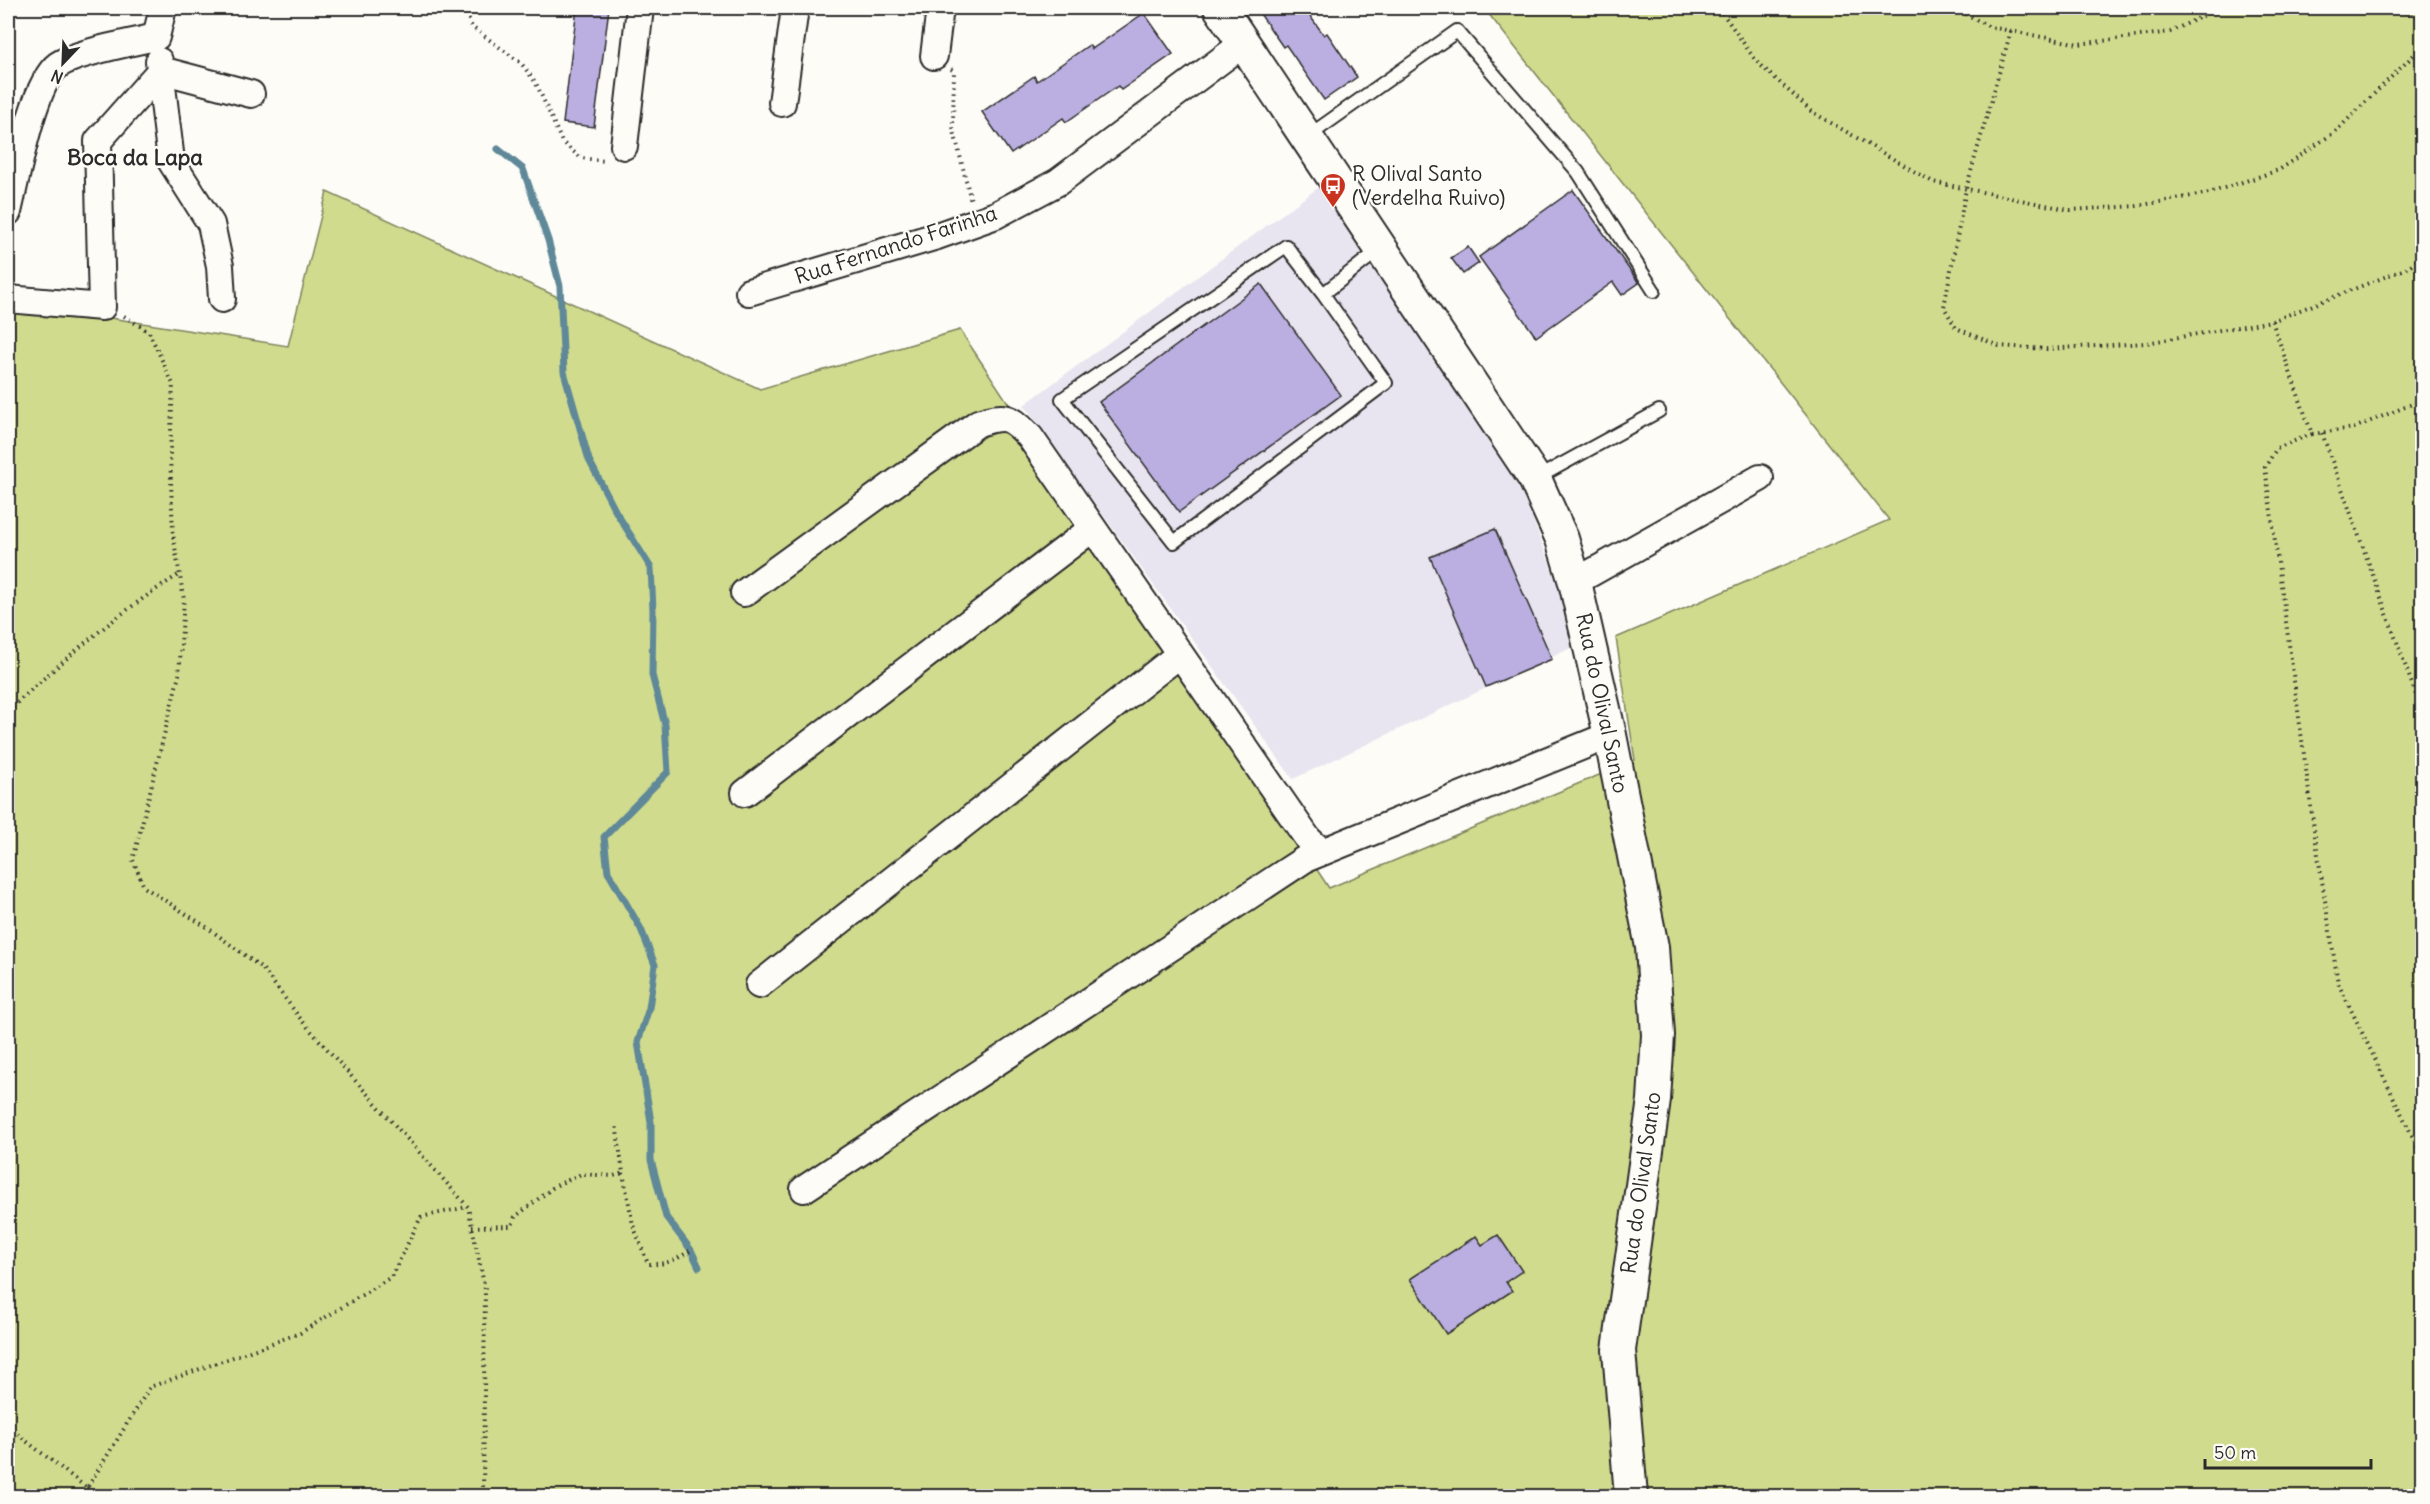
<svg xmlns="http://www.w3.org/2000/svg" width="2430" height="1504" viewBox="0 0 2430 1504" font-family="Delius,sans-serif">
<rect width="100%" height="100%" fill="#fdfcf7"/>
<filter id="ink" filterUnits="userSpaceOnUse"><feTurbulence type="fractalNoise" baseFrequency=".0167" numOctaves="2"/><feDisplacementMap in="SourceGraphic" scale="12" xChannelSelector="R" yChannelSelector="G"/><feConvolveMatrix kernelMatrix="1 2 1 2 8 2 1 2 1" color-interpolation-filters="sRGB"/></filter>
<g filter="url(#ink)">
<path fill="#e9e5f0" d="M 1319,187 L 1496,443 L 1526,502 L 1557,582 L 1571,648 L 1293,779 L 1024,405 Z"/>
<path fill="#d0db8e" stroke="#7e835c" stroke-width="1.5" d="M 1484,8 L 2422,8 L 2422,1496 L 8,1496 L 8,302 L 288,346 L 327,192 L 760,389 L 960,330 L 1329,888 L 1635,760 L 1616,638 L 1889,520 Z"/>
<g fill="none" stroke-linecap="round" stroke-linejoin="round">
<path stroke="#5e8898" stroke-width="7" d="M 498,149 L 523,169 L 548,240 L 560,286 L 564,372 L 589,460 L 616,512 L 651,568 L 653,610 L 652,675 L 665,725 L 668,772 L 604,837 L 608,872 L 641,929 L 655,965 L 649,1008 L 638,1042 L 651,1122 L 651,1160 L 666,1217 L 691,1250 L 699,1267"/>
</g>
<path fill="#baafe0" stroke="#2b2b2b" stroke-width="1.5" d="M 577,8 L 609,8 L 594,127 L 563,123 Z
M 1256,8 L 1304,8 L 1324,35 L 1327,33 L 1357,77 L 1324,100 L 1286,45 L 1283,47 Z
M 1144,13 L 1173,54 L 1121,90 L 1118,86 L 1066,122 L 1063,118 L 1011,154 L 982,112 L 1034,76 L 1037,81 L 1089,45 L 1092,49 Z
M 1573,190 L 1639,283 L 1622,295 L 1613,282 L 1536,337 L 1479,257 Z
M 1468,247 L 1479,263 L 1463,274 L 1451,258 Z
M 1261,284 L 1341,395 L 1179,512 L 1099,402 Z
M 1495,529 L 1552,659 L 1486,687 L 1430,557 Z
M 1498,1235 L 1522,1271 L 1506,1282 L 1512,1291 L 1446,1334 L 1410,1279 L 1476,1236 L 1482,1245 Z"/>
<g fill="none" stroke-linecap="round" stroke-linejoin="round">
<defs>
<path id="service" d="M 1307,137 L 1457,31 L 1578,172 L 1654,291
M 1323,294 L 1386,383 L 1174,542 L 1062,399 L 1286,246 L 1323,294 L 1366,260 L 1381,251
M 1535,479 L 1659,411"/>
<path id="minor" d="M 934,56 L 940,8
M 159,61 L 171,161 L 211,224 L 220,266 L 222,299
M 161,70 L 251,94
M 782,103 L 795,8
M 624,146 L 640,8
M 8,212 C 16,179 33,83 58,65 C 75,53 133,42 156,37 L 163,8
M 749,292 L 937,236 L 996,215 L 1058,182 L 1244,43
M 8,299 L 102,307 L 98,141 L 161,70
M 1575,582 L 1760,478
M 744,593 L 978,423 C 1006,414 1010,416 1030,437 L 1308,839 L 1322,852
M 745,793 L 1093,528
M 759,985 L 1180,654
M 804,1189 L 1305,859 L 1610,735"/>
<path id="tertiary" d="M 1220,8 L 1535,479 L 1562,539 L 1575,582 L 1610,735 L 1652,947 L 1658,1035 L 1654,1100 L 1619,1350 L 1631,1496"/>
</defs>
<use href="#service" stroke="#2b2b2b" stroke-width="16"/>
<use href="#minor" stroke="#2b2b2b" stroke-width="30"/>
<use href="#tertiary" stroke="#2b2b2b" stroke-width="36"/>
<path stroke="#2b2b2b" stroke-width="4" stroke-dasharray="1.5 4.5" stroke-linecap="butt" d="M 464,8 L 472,27 L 521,63 L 536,83 L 562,142 L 581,158 L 605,161
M 1719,8 L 1756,61 L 1812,112 L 1933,182 L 2070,210 L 2137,206 L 2209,193 L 2279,170 L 2335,132 L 2422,47
M 1955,8 L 1990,27 L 2079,44 L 2170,32 L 2219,8
M 2407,8 L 2422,19
M 2011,31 L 1966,189 L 1944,307 L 1956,328 L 1999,346 L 2046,349 L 2146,343 L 2272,321 L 2405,269 L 2422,257
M 951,69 L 954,71 L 953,127 L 971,201
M 124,316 L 149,332 L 173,384 L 170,454 L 173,535 L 184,600 L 179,675 L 133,860 L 144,887 L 208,928 L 262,968 L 303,1022 L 468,1207 L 485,1289 L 483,1496
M 2272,321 L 2312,434 L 2354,428 L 2422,400
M 2322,433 L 2422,712
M 2312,434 L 2277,448 L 2265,467 L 2315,836 L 2338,983 L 2422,1156
M 8,711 C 62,661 117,613 180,574
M 623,1173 L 633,1225 L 648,1264 C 666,1265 676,1260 691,1250
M 472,1227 L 512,1226 L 515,1217 L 555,1186 L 581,1174 L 614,1176 L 623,1173 L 616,1124
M 8,1427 L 87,1488 L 150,1387 L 300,1333 L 391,1277 L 421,1217 L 467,1207
M 78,1496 L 87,1488 L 96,1496"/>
<use href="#service" stroke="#fdfcf7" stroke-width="12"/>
<use href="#minor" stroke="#fdfcf7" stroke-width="26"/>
<use href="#tertiary" stroke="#fdfcf7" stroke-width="32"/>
</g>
</g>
<defs>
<symbol id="bus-pin" viewBox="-11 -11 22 30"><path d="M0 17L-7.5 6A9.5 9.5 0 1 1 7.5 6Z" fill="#c8321e" stroke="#fdfcf7"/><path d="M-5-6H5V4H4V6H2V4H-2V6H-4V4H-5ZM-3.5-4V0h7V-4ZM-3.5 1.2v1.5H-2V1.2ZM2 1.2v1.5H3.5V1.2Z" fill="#fff"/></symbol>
</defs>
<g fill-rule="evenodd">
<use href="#bus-pin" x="1318" y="171" width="30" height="40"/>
</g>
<g text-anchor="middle" stroke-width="5" stroke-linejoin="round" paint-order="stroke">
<g font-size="21" fill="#2b2b2b" stroke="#fdfcf7" text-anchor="start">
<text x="1352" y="181">R Olival Santo<tspan x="1352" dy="24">(Verdelha Ruivo)</tspan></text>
</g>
<g font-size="21" fill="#2b2b2b" stroke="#fdfcf7">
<text transform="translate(896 245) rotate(-18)" y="7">Rua Fernando Farinha</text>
<text transform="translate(1602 703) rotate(78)" y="7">Rua do Olival Santo</text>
<text transform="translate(1641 1183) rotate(-82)" y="7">Rua do Olival Santo</text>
</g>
<g font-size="22" font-weight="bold" fill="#2b2b2b" stroke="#fdfcf7">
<text x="135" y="165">Boca da Lapa</text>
</g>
</g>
<rect width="2430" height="1504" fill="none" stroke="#fdfcf7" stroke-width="30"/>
<rect x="15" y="15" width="2400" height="1474" fill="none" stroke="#2b2b2b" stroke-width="2" filter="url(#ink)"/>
<g transform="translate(63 63) rotate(203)" stroke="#fdfcf7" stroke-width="4.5" paint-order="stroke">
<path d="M0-4.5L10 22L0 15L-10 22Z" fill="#2b2b2b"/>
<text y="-9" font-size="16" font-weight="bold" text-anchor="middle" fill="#2b2b2b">N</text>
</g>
<path d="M2205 1459v9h166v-9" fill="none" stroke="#2b2b2b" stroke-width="3"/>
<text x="2214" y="1459" font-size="18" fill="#2b2b2b" stroke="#fdfcf7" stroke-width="4.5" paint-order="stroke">50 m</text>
</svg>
